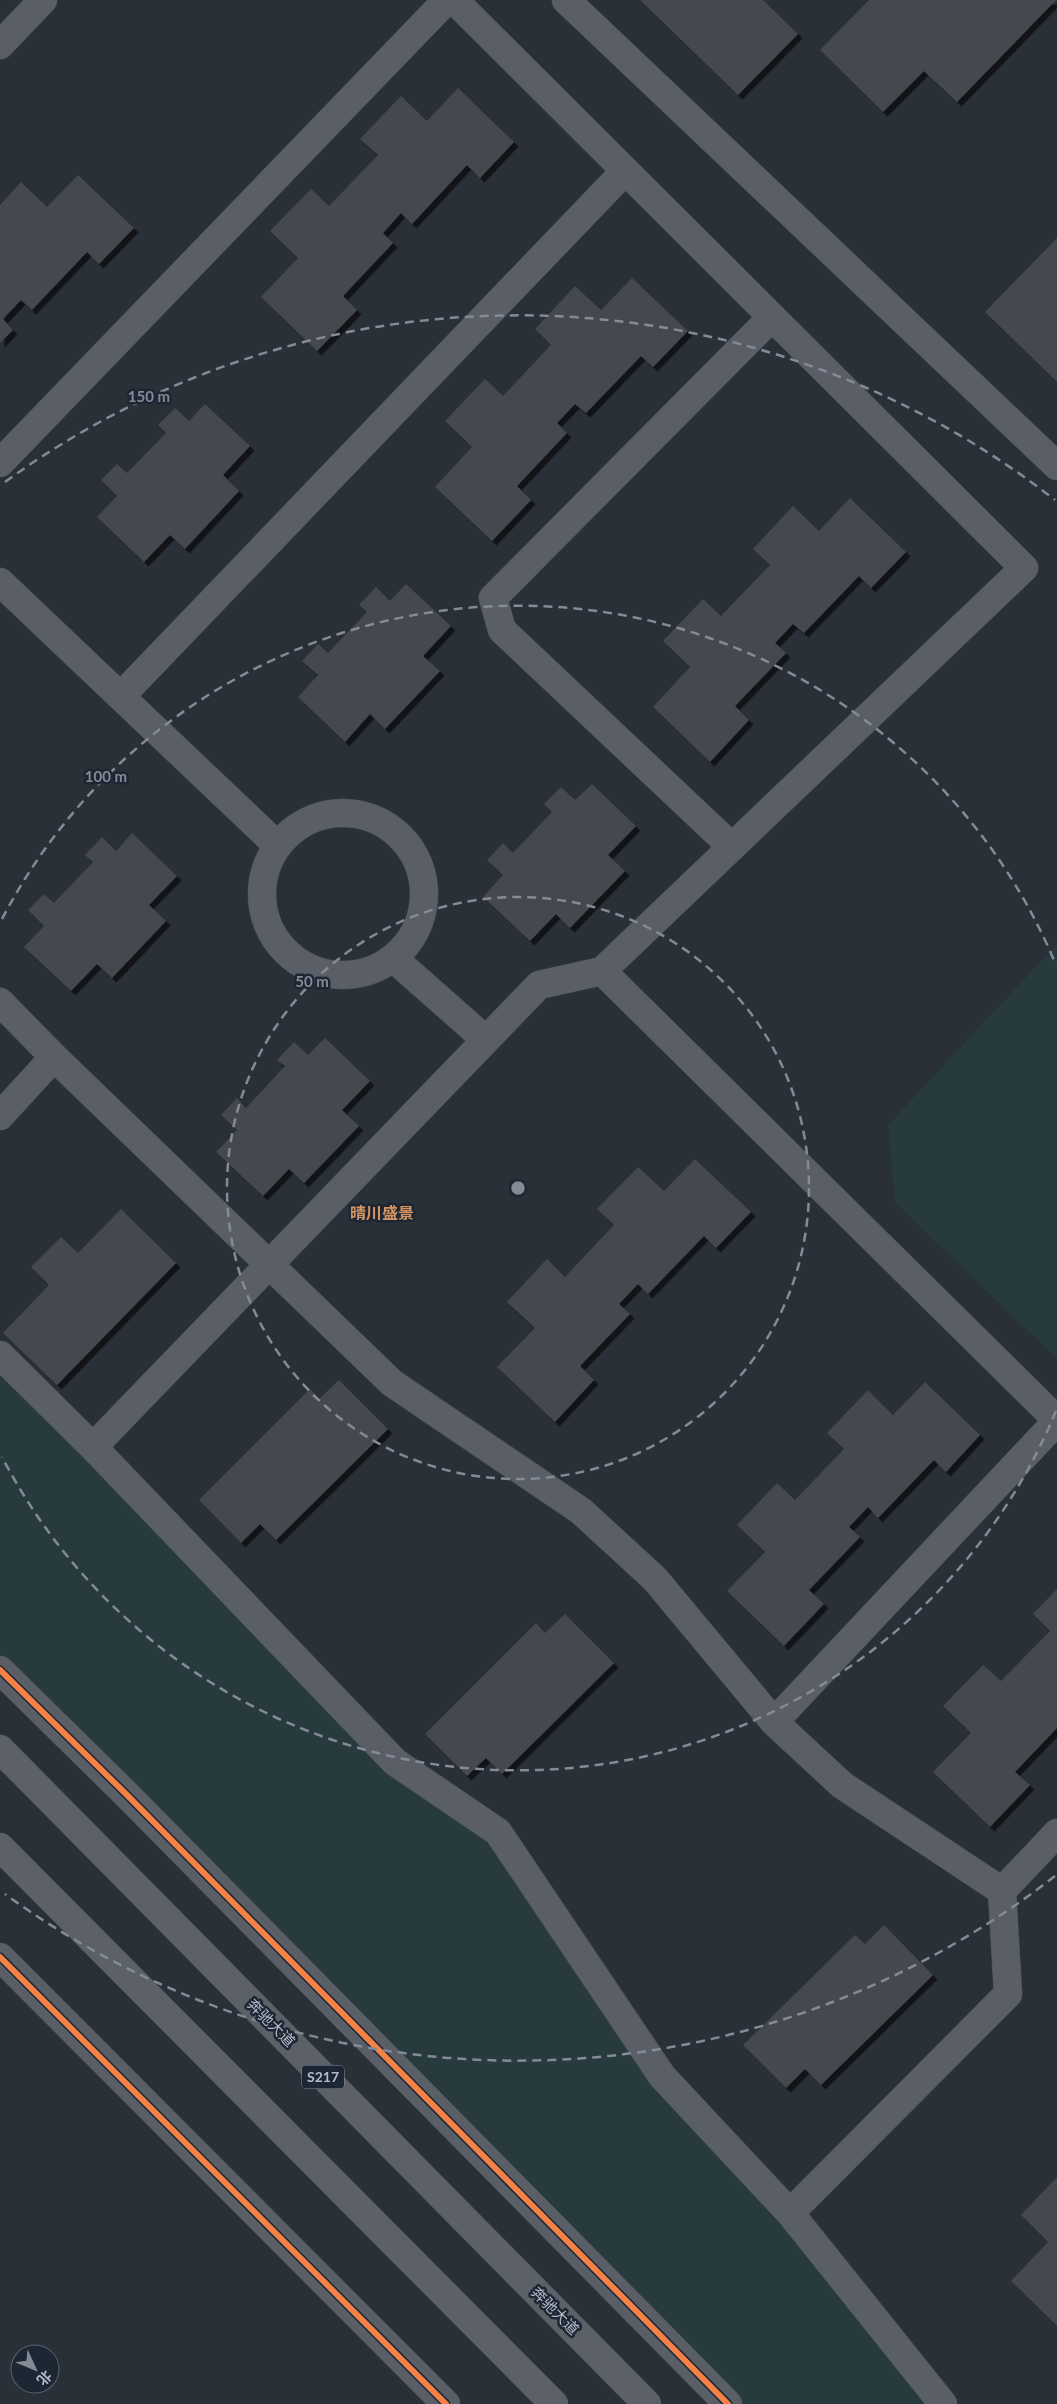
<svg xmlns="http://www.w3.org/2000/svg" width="1057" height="2404" viewBox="0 0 1057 2404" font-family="Lato,'Noto Sans SC',sans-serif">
<defs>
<filter id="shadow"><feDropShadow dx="4.5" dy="4.5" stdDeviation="0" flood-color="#0009"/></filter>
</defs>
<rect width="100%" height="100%" fill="#2a3038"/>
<path fill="#273a3e" d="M 1057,944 L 1057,1359 L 895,1202 L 888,1125 Z
M 0,1355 L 395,1762 L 498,1832 L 662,2076 L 943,2404 L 728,2404 L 0,1678 Z"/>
<path fill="#444950" filter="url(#shadow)" d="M 640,0 L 763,0 L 798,34 L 738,95 Z
M 869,0 L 1056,0 L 957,102 L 924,71 L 883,112 L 820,50 Z
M 458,88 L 514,142 L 480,178 L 467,165 L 412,224 L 401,213 L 383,233 L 393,243 L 343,296 L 357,310 L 317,351 L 261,297 L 298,258 L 270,231 L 311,189 L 329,206 L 378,155 L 360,139 L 401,96 L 427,121 Z
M 78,175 L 134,228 L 99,264 L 87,252 L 32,310 L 21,300 L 3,319 L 13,330 L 0,343 L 0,205 L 21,182 L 47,207 Z
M 1057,238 L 1057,382 L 985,312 Z
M 632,278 L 688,331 L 653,367 L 641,356 L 586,413 L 575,404 L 557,423 L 567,433 L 517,486 L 531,500 L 492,541 L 435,487 L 472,447 L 445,421 L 485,379 L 503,396 L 551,345 L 535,329 L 575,286 L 601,310 Z
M 205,404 L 250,446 L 223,475 L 239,491 L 185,549 L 170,535 L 144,562 L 97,517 L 117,496 L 101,480 L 117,464 L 127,473 L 166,433 L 158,425 L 175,408 L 189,421 Z
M 850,498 L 906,552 L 871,588 L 859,576 L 804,633 L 793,624 L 775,643 L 786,653 L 735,706 L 749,720 L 710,762 L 653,707 L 690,667 L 663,641 L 703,599 L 721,616 L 770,565 L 753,549 L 793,506 L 819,531 Z
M 406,584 L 451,626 L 423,656 L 440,671 L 385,729 L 370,714 L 345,742 L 298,697 L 318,675 L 302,661 L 318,644 L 328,653 L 367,612 L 359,605 L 376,587 L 390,601 Z
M 592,784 L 636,826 L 608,855 L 625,871 L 570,928 L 556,914 L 530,941 L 483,897 L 503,875 L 487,860 L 503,843 L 513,853 L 552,812 L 544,804 L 561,787 L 575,800 Z
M 132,833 L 177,876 L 149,905 L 166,921 L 112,978 L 97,964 L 71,991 L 24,947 L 44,926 L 28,910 L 44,894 L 54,903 L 93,862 L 85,855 L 102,837 L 116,851 Z
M 325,1038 L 370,1081 L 342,1110 L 359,1126 L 304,1183 L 289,1169 L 263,1196 L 216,1152 L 237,1130 L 221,1115 L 237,1098 L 246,1108 L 285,1066 L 277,1060 L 294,1042 L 308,1055 Z
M 695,1159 L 751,1212 L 716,1248 L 704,1236 L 648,1294 L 638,1284 L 619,1304 L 630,1314 L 580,1366 L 594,1380 L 555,1422 L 497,1367 L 535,1328 L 507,1302 L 547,1259 L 565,1277 L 614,1225 L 597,1209 L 638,1167 L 664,1191 Z
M 121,1209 L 176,1263 L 57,1385 L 3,1333 L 49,1285 L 31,1267 L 61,1237 L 78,1253 Z
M 339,1380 L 388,1429 L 276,1540 L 260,1524 L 241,1543 L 199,1500 L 310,1389 L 319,1399 Z
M 925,1382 L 980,1435 L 946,1472 L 934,1460 L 878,1518 L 868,1507 L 849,1527 L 860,1537 L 809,1590 L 824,1604 L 784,1646 L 727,1591 L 765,1552 L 737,1525 L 777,1483 L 795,1500 L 844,1449 L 827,1433 L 868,1390 L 893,1415 Z
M 1057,1589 L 1057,1728 L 1015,1772 L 1030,1785 L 990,1827 L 933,1772 L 971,1733 L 943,1706 L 983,1665 L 1001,1681 L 1050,1631 L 1033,1614 Z
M 565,1614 L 614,1663 L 502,1774 L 486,1758 L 467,1776 L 425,1734 L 536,1623 L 545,1633 Z
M 884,1925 L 933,1975 L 821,2085 L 805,2069 L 786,2088 L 743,2045 L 855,1935 L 865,1944 Z
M 1057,2177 L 1057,2326 L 1011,2281 L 1048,2242 L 1021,2215 Z"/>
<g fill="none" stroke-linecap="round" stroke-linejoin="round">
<defs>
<path id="minor" d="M 566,0 L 1057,466
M 0,45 L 43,0
M 0,463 L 447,0
M 0,582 L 277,845
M 121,696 L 625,171
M262 894a81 81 0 1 1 162 0a81 81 0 1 1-162 0Z
M 732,847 L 502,630 L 493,598 L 772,317
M 393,958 L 486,1040
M 602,971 L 1057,1420
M 0,1002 L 54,1057 L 392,1383 L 581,1511 L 655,1579 L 774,1722 L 842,1785 L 1002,1891
M 0,1116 L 54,1057
M 0,1355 L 93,1447 L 539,985 L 602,971 L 1024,568 L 454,0
M 93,1447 L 395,1762 L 498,1832 L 662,2076 L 790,2213 L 943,2404
M 0,1670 L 127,1795 L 728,2404
M 774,1722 L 1057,1421
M 0,1957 L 446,2404
M 790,2213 L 1008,1994 L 1002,1891 L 1057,1833"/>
<path id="major" d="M 0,1749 L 647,2404
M 0,1847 L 554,2404"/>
</defs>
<use href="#minor" stroke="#484c53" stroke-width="29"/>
<use href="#major" stroke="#484c55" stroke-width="29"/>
<use href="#minor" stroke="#5a5e66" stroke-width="28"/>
<use href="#major" stroke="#5c6168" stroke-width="28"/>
<defs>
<path id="cycleway" d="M 0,1670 L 127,1795 L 728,2404
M 0,1957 L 446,2404"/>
</defs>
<use href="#cycleway" stroke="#1d2633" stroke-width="9"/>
<use href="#cycleway" stroke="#f48246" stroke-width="6"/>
</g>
<g fill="none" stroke="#848b96" stroke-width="2.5" stroke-dasharray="9 6">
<circle cx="518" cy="1188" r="291"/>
<path d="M1056 1411A582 582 0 0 1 2 1457M2 919A582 582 0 0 1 1056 965"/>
<path d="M1055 1876A873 873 0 0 1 5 1894M5 482A873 873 0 0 1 1055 500"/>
</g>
<g text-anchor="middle" stroke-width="5" stroke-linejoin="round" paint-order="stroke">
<rect fill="#1d2633" stroke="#878f9c" stroke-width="1" x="302" y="2065.5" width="42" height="23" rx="4"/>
<g font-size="14" font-weight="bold" fill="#b4bcc9">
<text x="323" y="2082">S217</text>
</g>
<g font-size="15" fill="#b4bcc9" stroke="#1d2633">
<text transform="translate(271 2023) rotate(45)" y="5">奔驰大道</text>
<text transform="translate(555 2311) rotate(45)" y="5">奔驰大道</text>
</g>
<g font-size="16" font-weight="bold" fill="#d59563" stroke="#1d2633">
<text x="382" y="1219">晴川盛景</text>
</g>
</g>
<circle cx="518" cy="1188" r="8" fill="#848b96" stroke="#1d2633" stroke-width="2.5"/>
<g font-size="15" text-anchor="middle" font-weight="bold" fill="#848b96" stroke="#1d2633" stroke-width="5" stroke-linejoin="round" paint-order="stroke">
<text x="149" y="402">150 m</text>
<text x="106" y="782">100 m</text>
<text x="312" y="987">50 m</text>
</g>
<g transform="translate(35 2369) rotate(134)"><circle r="24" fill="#1d2633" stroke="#59626f"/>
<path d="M0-4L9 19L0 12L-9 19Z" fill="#848b96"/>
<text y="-8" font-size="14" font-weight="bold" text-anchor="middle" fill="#b4bcc9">北</text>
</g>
</svg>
